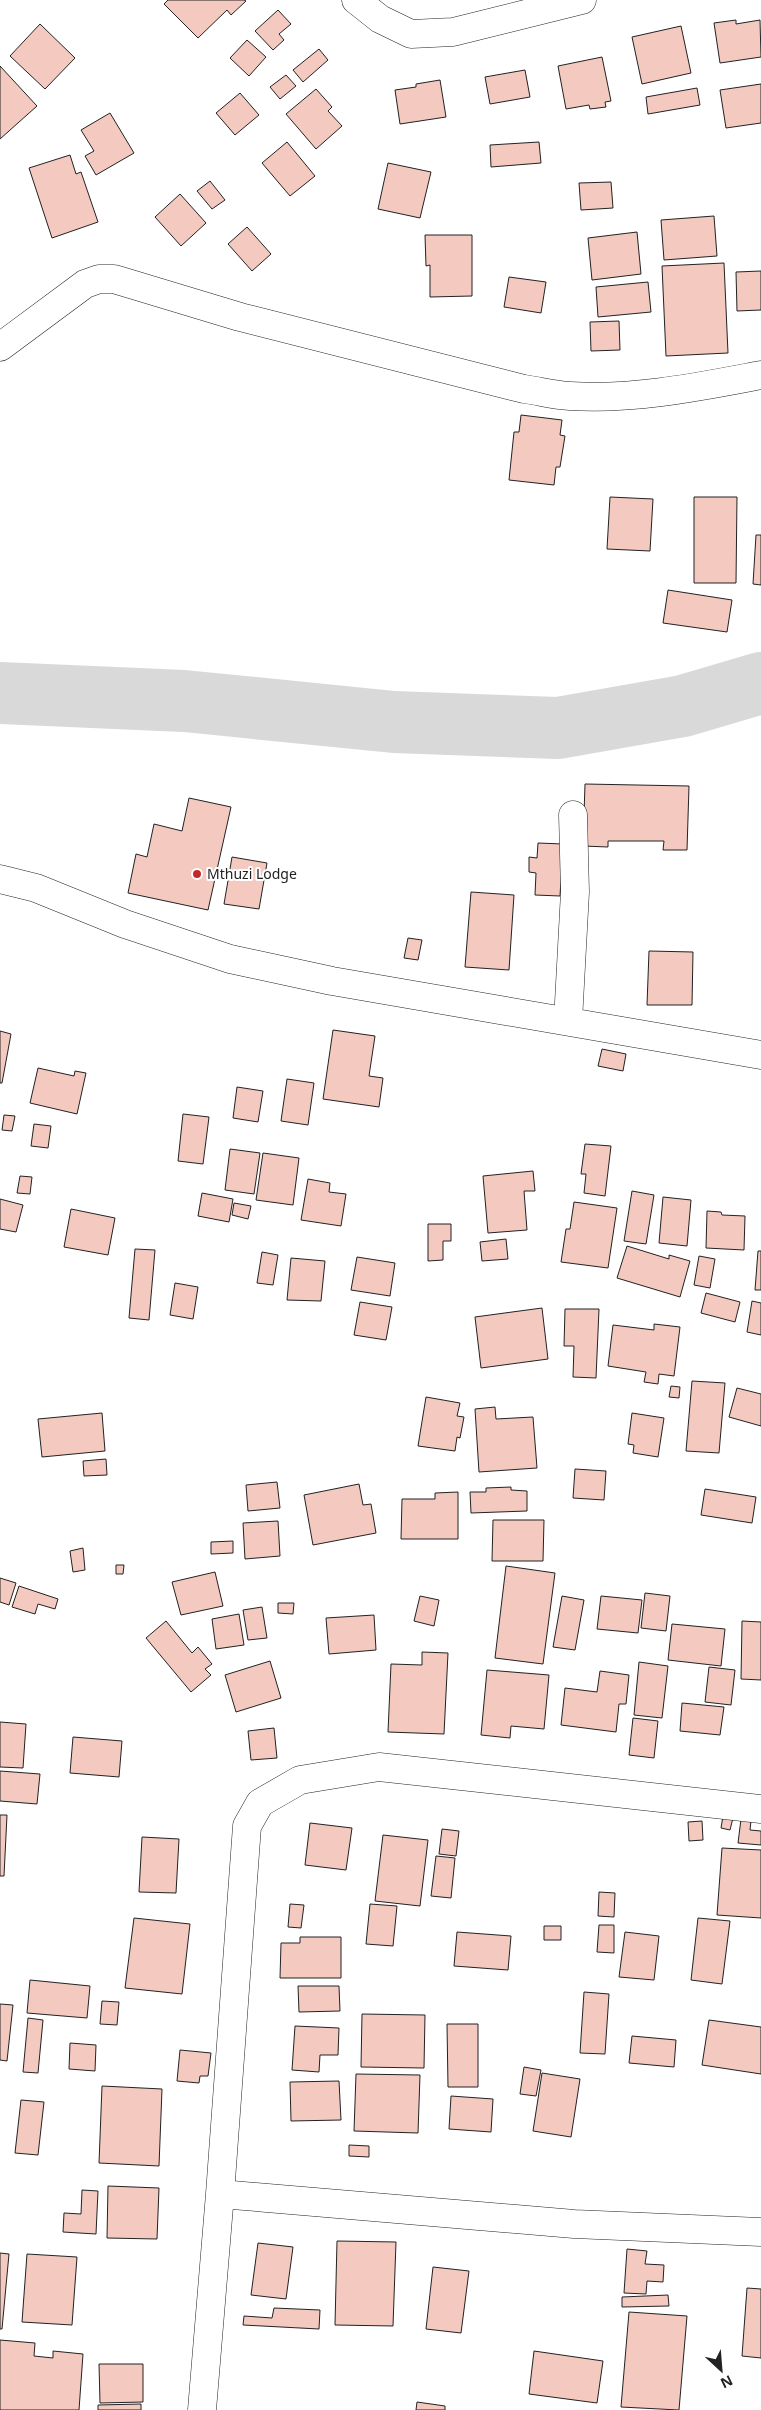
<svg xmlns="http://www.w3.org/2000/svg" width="761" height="2410" viewBox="0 0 761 2410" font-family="'Noto Sans',sans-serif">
<rect width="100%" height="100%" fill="#fff"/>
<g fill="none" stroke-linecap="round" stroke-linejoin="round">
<path stroke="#d9d9d9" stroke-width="62" d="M 0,693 L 184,701 L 394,722 L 558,728 L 683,706 L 761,683"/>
</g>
<path fill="#f3c9c0" stroke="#222" d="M 168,0 L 244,0 L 246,1 L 231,15 L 227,10 L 198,38 L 164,4 Z
M 278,10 L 291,24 L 279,34 L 284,40 L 273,50 L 255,31 Z
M 736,20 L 736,24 L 760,20 L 761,57 L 720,63 L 714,23 Z
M 40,24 L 75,58 L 45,89 L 10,56 Z
M 681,26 L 691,73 L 642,84 L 632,37 Z
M 247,40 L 266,57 L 249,76 L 230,58 Z
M 319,49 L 328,60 L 303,82 L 293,70 Z
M 602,57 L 611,101 L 605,102 L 606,107 L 590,109 L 589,105 L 566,109 L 558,66 Z
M 0,66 L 37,106 L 0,139 Z
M 525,70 L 530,97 L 490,104 L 485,77 Z
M 286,75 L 296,86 L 280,99 L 270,87 Z
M 440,80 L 446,117 L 400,124 L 395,90 L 416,87 L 416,84 Z
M 761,84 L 761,123 L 726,128 L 720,90 Z
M 697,88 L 700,105 L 648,114 L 646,97 Z
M 316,89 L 332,107 L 328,111 L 342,126 L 316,149 L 286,114 Z
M 240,93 L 259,115 L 235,135 L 216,113 Z
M 110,113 L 134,153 L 96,175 L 85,156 L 94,151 L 81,130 Z
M 287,142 L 315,176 L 290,196 L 262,163 Z
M 539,142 L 541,163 L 491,167 L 490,145 Z
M 70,155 L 76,174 L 81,172 L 98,222 L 52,238 L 29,168 Z
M 388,163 L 431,172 L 420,218 L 378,209 Z
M 210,181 L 225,200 L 212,209 L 197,191 Z
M 611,182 L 613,208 L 581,210 L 579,183 Z
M 180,194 L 206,223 L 181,246 L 155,217 Z
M 714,216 L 717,256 L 664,260 L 661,220 Z
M 247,227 L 271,254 L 252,271 L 228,244 Z
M 637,232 L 641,274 L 592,280 L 588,238 Z
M 425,235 L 472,235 L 472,296 L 430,297 L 430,265 L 426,266 Z
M 724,263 L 728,353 L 666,356 L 662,266 Z
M 761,271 L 761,310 L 737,311 L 736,272 Z
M 509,277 L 546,282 L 541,313 L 504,307 Z
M 648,282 L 651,312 L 598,317 L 596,287 Z
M 619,321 L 620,350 L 591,351 L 590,322 Z
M 521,415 L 562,420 L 560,435 L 565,436 L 560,467 L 556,467 L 554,485 L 509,480 L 514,432 L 519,432 Z
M 610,497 L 653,499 L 650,551 L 607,549 Z
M 694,497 L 737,497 L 736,583 L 694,583 Z
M 756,535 L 761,535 L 761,585 L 753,584 Z
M 668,590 L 732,600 L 727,632 L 663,623 Z
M 585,784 L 689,786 L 687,850 L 663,850 L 664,841 L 608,841 L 608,847 L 583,846 Z
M 189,798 L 231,807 L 208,910 L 128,893 L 136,854 L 147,857 L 154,824 L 182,831 Z
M 538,843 L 563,844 L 560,896 L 535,895 L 536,873 L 529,872 L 529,857 L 537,858 Z
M 232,857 L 267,863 L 259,909 L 224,904 Z
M 471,892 L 514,895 L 509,970 L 465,967 Z
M 408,938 L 422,940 L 418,960 L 404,958 Z
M 649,951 L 693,952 L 692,1005 L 647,1005 Z
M 333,1030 L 375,1036 L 369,1076 L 383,1078 L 379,1107 L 323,1099 Z
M 0,1031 L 11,1034 L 2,1083 L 0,1083 Z
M 602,1049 L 626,1054 L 623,1071 L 598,1066 Z
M 38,1068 L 74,1076 L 75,1071 L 86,1073 L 77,1114 L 30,1103 Z
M 287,1079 L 314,1083 L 308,1125 L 281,1121 Z
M 237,1087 L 263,1091 L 258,1122 L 233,1118 Z
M 183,1114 L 209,1117 L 203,1164 L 178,1161 Z
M 4,1115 L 15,1116 L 12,1131 L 2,1130 Z
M 34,1124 L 51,1126 L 48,1148 L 31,1146 Z
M 585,1144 L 611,1146 L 605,1196 L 584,1193 L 586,1174 L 581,1174 Z
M 230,1149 L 260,1153 L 254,1194 L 225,1190 Z
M 263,1153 L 299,1158 L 293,1205 L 256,1200 Z
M 533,1171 L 535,1191 L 524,1191 L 527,1230 L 488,1233 L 483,1176 Z
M 20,1176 L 32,1177 L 30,1194 L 17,1193 Z
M 308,1179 L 330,1183 L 329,1192 L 346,1194 L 341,1226 L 301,1220 Z
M 632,1191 L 654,1195 L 646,1244 L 624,1241 Z
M 202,1193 L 233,1199 L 229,1222 L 198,1216 Z
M 663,1197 L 691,1200 L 687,1246 L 659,1243 Z
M 0,1199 L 23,1205 L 16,1232 L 0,1229 Z
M 574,1202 L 617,1208 L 608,1268 L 561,1262 L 566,1229 L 570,1229 Z
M 234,1203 L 251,1206 L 248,1219 L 232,1215 Z
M 71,1209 L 115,1218 L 108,1255 L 64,1247 Z
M 707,1211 L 721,1212 L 722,1215 L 745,1216 L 744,1250 L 706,1248 Z
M 428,1224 L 451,1224 L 451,1241 L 443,1241 L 443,1260 L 428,1261 Z
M 506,1239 L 508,1259 L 482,1261 L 480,1242 Z
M 627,1246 L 669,1259 L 669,1255 L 690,1261 L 680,1297 L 617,1278 Z
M 135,1249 L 155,1250 L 149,1320 L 129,1318 Z
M 758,1251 L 761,1251 L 761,1290 L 755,1290 Z
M 262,1252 L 278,1255 L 273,1285 L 257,1283 Z
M 699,1256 L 715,1259 L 710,1288 L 694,1285 Z
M 357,1257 L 395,1263 L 390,1296 L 351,1290 Z
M 291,1258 L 325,1261 L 321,1301 L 287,1300 Z
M 175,1283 L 198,1287 L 193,1319 L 170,1315 Z
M 706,1293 L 740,1302 L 735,1322 L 701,1313 Z
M 752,1301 L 761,1303 L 761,1335 L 747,1332 Z
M 360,1302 L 392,1307 L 386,1340 L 354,1335 Z
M 542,1308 L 548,1359 L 481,1368 L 475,1317 Z
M 565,1309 L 599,1309 L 596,1378 L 573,1377 L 574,1346 L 564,1346 Z
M 654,1324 L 680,1327 L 674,1376 L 659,1374 L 658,1384 L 644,1382 L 646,1372 L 608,1366 L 613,1325 L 654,1330 Z
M 692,1381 L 725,1383 L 719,1453 L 686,1451 Z
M 671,1386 L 680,1387 L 679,1398 L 669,1397 Z
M 737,1388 L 761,1394 L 761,1426 L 729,1417 Z
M 426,1397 L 460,1403 L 457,1416 L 464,1417 L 460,1438 L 457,1437 L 455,1451 L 418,1446 Z
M 495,1407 L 496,1419 L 533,1417 L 537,1468 L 479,1472 L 475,1409 Z
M 102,1413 L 105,1451 L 42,1457 L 38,1419 Z
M 632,1413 L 664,1418 L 658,1457 L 633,1453 L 634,1445 L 628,1444 Z
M 106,1459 L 107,1475 L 84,1476 L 83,1461 Z
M 575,1469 L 606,1471 L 604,1500 L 573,1498 Z
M 277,1482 L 280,1508 L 248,1511 L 246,1485 Z
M 359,1484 L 363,1505 L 371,1504 L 376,1533 L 313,1545 L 304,1495 Z
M 511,1487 L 511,1490 L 527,1491 L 527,1511 L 471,1513 L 470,1492 L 486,1492 L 486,1488 Z
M 705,1489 L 756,1497 L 752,1523 L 701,1515 Z
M 458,1492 L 458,1539 L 401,1539 L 402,1499 L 435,1499 L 435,1493 Z
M 493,1520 L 544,1520 L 543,1561 L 492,1561 Z
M 278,1521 L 280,1556 L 245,1559 L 243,1523 Z
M 233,1541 L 233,1553 L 211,1554 L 211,1542 Z
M 83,1548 L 85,1570 L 73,1572 L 70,1551 Z
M 116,1565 L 124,1565 L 123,1574 L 116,1574 Z
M 506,1566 L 555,1573 L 543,1664 L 495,1658 Z
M 215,1572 L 223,1606 L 181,1615 L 172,1582 Z
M 0,1578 L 16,1583 L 9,1605 L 0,1602 Z
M 19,1586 L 58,1599 L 55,1609 L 38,1604 L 35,1614 L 12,1607 Z
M 645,1593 L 670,1596 L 666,1631 L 641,1628 Z
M 420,1596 L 439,1600 L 434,1626 L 414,1621 Z
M 562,1596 L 584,1600 L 575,1650 L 553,1647 Z
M 601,1596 L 642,1600 L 638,1633 L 597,1629 Z
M 278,1603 L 294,1603 L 293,1614 L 278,1613 Z
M 262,1607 L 267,1638 L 248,1640 L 243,1610 Z
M 239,1614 L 244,1645 L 216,1649 L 212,1619 Z
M 374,1615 L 376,1650 L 329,1654 L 326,1618 Z
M 166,1621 L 192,1653 L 198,1647 L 212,1664 L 205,1669 L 211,1675 L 191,1692 L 146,1638 Z
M 742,1621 L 761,1622 L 761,1680 L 741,1679 Z
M 672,1624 L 725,1629 L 721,1666 L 668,1660 Z
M 422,1652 L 448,1653 L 444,1734 L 388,1732 L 391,1664 L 422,1665 Z
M 270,1661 L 281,1698 L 236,1712 L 225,1675 Z
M 639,1662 L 668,1666 L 662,1718 L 634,1715 Z
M 709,1667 L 735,1670 L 731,1705 L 705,1702 Z
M 487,1670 L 549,1675 L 544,1729 L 511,1726 L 510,1738 L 481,1735 Z
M 600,1671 L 629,1675 L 626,1704 L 619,1704 L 616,1732 L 561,1725 L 565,1688 L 597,1692 Z
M 682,1703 L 724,1707 L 720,1735 L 680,1731 Z
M 633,1718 L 658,1721 L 654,1758 L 629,1755 Z
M 0,1722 L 26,1724 L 23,1768 L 0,1767 Z
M 274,1728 L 277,1758 L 251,1760 L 248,1731 Z
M 73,1737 L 122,1741 L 119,1777 L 70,1773 Z
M 0,1771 L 40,1774 L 37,1804 L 0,1801 Z
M 0,1815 L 7,1815 L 4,1876 L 0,1876 Z
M 723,1816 L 733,1818 L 730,1830 L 721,1828 Z
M 741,1819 L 751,1821 L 750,1830 L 761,1831 L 761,1845 L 738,1843 Z
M 702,1821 L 703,1840 L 689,1841 L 688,1822 Z
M 310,1823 L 352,1828 L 346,1870 L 305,1865 Z
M 442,1829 L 459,1831 L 456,1856 L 439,1854 Z
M 383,1835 L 428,1840 L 420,1906 L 375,1901 Z
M 142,1837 L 179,1839 L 176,1893 L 139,1892 Z
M 722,1848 L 761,1850 L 761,1918 L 717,1915 Z
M 436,1856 L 455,1858 L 451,1898 L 431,1896 Z
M 599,1892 L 615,1893 L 614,1917 L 598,1916 Z
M 290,1904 L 304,1905 L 301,1928 L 288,1927 Z
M 370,1904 L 397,1906 L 393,1946 L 366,1944 Z
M 134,1918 L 190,1924 L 182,1994 L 125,1988 Z
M 698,1918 L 730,1921 L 722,1984 L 691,1980 Z
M 599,1925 L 614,1925 L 614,1953 L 597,1952 Z
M 544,1926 L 561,1926 L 561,1940 L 544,1940 Z
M 457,1932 L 511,1936 L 508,1970 L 454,1966 Z
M 625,1932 L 659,1936 L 654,1980 L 619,1977 Z
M 300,1937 L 341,1937 L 341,1978 L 280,1978 L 281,1943 L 300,1943 Z
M 30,1980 L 90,1986 L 87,2018 L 27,2013 Z
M 298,1986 L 339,1986 L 340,2011 L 299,2012 Z
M 584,1992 L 609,1994 L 605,2054 L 580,2053 Z
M 102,2001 L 119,2002 L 117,2025 L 100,2024 Z
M 0,2004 L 13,2005 L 7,2061 L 0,2060 Z
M 362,2014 L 425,2015 L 424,2068 L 361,2067 Z
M 28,2018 L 43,2020 L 38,2073 L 23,2072 Z
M 709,2020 L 761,2027 L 761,2074 L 702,2065 Z
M 447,2024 L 478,2024 L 478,2087 L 448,2087 Z
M 295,2026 L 339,2028 L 338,2055 L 320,2055 L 319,2072 L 292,2070 Z
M 632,2036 L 676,2040 L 674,2067 L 629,2063 Z
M 70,2043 L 96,2045 L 95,2071 L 69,2069 Z
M 180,2050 L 211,2053 L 208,2076 L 200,2076 L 199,2083 L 177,2081 Z
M 524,2067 L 541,2070 L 536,2096 L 520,2094 Z
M 542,2073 L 580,2079 L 571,2137 L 533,2131 Z
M 356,2074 L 420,2075 L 418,2133 L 354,2131 Z
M 339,2081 L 341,2120 L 291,2121 L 290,2082 Z
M 102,2086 L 162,2089 L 159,2166 L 99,2163 Z
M 451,2096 L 493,2099 L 491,2132 L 449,2129 Z
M 21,2100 L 44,2102 L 38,2155 L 15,2153 Z
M 349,2145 L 369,2146 L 369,2157 L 349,2156 Z
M 108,2186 L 159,2188 L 157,2239 L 107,2238 Z
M 82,2190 L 98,2191 L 96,2234 L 63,2232 L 64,2213 L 81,2214 Z
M 337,2241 L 396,2242 L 393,2326 L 335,2325 Z
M 258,2243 L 293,2247 L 286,2299 L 251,2295 Z
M 627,2249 L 647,2251 L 645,2264 L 664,2265 L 663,2282 L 647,2281 L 646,2294 L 624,2293 Z
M 0,2253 L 9,2254 L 2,2329 L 0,2329 Z
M 27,2254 L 77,2257 L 72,2325 L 22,2322 Z
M 433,2267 L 469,2271 L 461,2333 L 426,2329 Z
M 747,2288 L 761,2289 L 761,2358 L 742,2356 Z
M 668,2295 L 669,2306 L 622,2307 L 622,2297 Z
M 274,2308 L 320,2310 L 319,2329 L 243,2325 L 244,2316 L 272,2318 Z
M 629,2312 L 687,2316 L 679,2410 L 621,2407 Z
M 0,2340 L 35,2343 L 34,2356 L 53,2358 L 53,2351 L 83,2354 L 79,2410 L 0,2410 Z
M 534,2351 L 603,2361 L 597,2403 L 529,2394 Z
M 99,2364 L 143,2364 L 143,2402 L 100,2403 Z
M 417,2402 L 445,2406 L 445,2410 L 416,2410 Z
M 141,2404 L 141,2410 L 98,2410 L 98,2405 Z"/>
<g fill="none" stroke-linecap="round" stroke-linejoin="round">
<defs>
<path id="minor" d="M 356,0 L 380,19 L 411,34 L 453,32 L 582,0
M 0,347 L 85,284 L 99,279 L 114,279 L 240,317 L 524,389 C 539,391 554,395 570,396 C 635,400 697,387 761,375
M 0,879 L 36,888 L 125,924 L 230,959 L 332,981 L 761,1055
M 568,1021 L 575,892 L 573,815
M 220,2194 L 574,2224 L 761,2232
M 202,2410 L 220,2194 L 247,1826 L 260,1803 L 300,1780 L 379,1767 L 761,1809"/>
</defs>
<use href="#minor" stroke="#222" stroke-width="29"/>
<use href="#minor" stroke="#fff" stroke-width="28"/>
</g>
<circle fill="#c62828" stroke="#fff" stroke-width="2" cx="197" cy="874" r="5"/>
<g text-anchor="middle" stroke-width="4" stroke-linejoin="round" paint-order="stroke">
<g font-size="14" fill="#222" stroke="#fff" text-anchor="start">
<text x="207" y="879">Mthuzi Lodge</text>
</g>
</g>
<g transform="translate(721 2370) rotate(154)" stroke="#ffffff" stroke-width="4" paint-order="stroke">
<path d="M0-4L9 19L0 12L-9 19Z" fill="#222222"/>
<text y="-8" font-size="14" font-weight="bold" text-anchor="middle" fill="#222222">N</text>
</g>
</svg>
